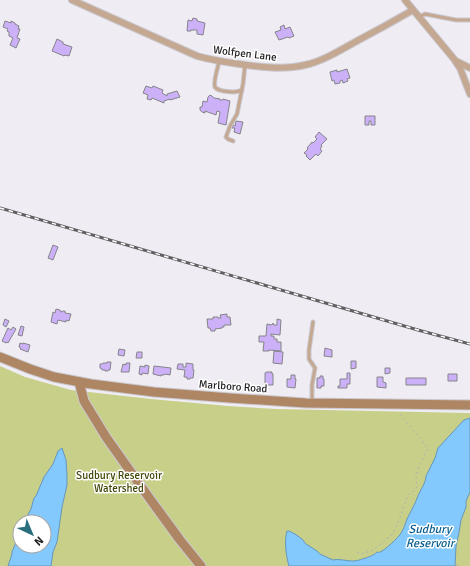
<svg xmlns="http://www.w3.org/2000/svg" width="470" height="566" viewBox="0 0 470 566" font-family="Signika,sans-serif">
<rect width="100%" height="100%" fill="#efedf3"/>
<path fill="#c8cf88" fill-rule="evenodd" d="M 0,366 L 25,377 L 71,390 L 151,399 L 228,406 L 276,409 L 470,413 L 470,566 L 0,566 ZM 20,522 L 44,522 L 44,546 L 20,546 Z"/>
<path fill="#83c9fd" stroke="#6697bc" d="M 470,418 L 470,492 L 466,501 L 466,507 L 461,520 L 459,533 L 456,546 L 455,566 L 289,566 C 286,556 284,541 287,531 L 289,531 L 295,534 L 302,539 L 306,544 L 317,551 L 320,554 L 333,560 C 341,558 351,563 359,560 C 362,560 363,558 366,558 C 370,556 373,556 377,552 C 378,552 379,553 380,552 C 384,551 399,537 401,533 C 404,529 405,524 407,519 C 411,511 415,504 418,496 C 420,490 426,483 426,476 L 435,458 L 438,448 L 464,420 Z
M 62,448 L 66,460 L 67,475 L 67,485 L 62,507 L 57,542 L 53,552 L 51,566 L 8,566 L 12,554 L 12,551 L 13,550 L 20,531 L 20,546 L 44,546 L 44,522 L 24,522 L 31,509 L 34,498 L 36,496 L 44,477 L 53,464 L 58,451 Z"/>
<path fill="#ccb1f9" stroke="#858489" d="M 193,18 L 197,19 L 197,21 L 205,23 L 203,35 L 197,34 L 197,30 L 191,30 L 191,31 L 187,31 L 188,20 L 192,21 Z
M 5,21 L 11,23 L 11,21 L 15,23 L 15,24 L 19,26 L 18,29 L 20,29 L 17,38 L 20,39 L 16,48 L 10,45 L 13,38 L 9,36 L 9,32 L 7,31 L 8,29 L 3,27 Z
M 284,25 L 285,29 L 290,27 L 294,36 L 289,38 L 288,37 L 279,40 L 275,32 L 281,30 L 280,27 Z
M 57,39 L 63,42 L 63,44 L 72,47 L 69,56 L 65,55 L 64,56 L 52,51 Z
M 347,69 L 350,78 L 347,79 L 348,81 L 343,83 L 342,80 L 340,81 L 340,83 L 335,84 L 334,80 L 332,81 L 330,72 L 337,70 L 337,72 Z
M 146,86 L 152,88 L 153,86 L 163,90 L 162,93 L 167,96 L 167,94 L 177,91 L 180,97 L 170,100 L 170,99 L 164,101 L 164,103 L 152,98 L 151,100 L 147,99 L 148,95 L 143,93 Z
M 210,95 L 212,96 L 214,98 L 220,99 L 220,100 L 223,100 L 223,99 L 230,101 L 226,125 L 218,123 L 220,112 L 217,111 L 216,115 L 205,111 L 205,113 L 202,112 L 200,110 L 200,107 L 202,107 L 203,101 L 207,102 L 208,97 Z
M 365,116 L 375,116 L 375,125 L 371,125 L 371,121 L 369,121 L 369,125 L 365,125 Z
M 236,121 L 243,122 L 240,134 L 234,132 L 235,128 L 232,128 L 233,125 L 235,126 Z
M 319,132 L 327,139 L 321,145 L 322,146 L 320,149 L 322,151 L 318,156 L 316,154 L 310,160 L 306,156 L 307,155 L 304,153 L 308,149 L 307,148 L 312,142 L 313,143 L 317,139 L 315,137 Z
M 53,245 L 58,247 L 53,260 L 48,258 Z
M 56,309 L 60,310 L 61,312 L 63,311 L 65,311 L 65,313 L 71,314 L 69,321 L 66,320 L 66,322 L 58,320 L 57,324 L 51,322 L 53,312 L 55,313 Z
M 227,314 L 227,317 L 230,317 L 231,325 L 224,325 L 224,327 L 222,327 L 222,328 L 215,329 L 215,331 L 211,331 L 210,328 L 208,328 L 207,319 L 213,319 L 213,317 L 218,317 L 218,318 L 221,318 L 220,315 Z
M 5,319 L 9,321 L 6,327 L 3,325 Z
M 277,319 L 281,320 L 280,335 L 271,334 L 271,336 L 274,336 L 274,339 L 277,339 L 277,342 L 281,342 L 281,351 L 269,350 L 269,351 L 263,351 L 264,342 L 259,342 L 259,336 L 266,336 L 267,324 L 272,325 L 273,323 L 274,325 L 277,325 Z
M 21,326 L 24,327 L 22,336 L 18,335 Z
M 13,327 L 16,329 L 8,343 L 7,342 L 6,343 L 2,341 L 8,328 L 11,330 Z
M 20,343 L 23,344 L 23,343 L 30,345 L 28,352 L 20,349 L 21,348 L 19,347 Z
M 325,348 L 332,350 L 332,357 L 324,356 Z
M 119,349 L 125,350 L 124,356 L 118,355 Z
M 274,351 L 283,352 L 282,364 L 273,363 Z
M 137,352 L 142,352 L 142,358 L 136,358 Z
M 351,361 L 356,361 L 356,368 L 351,369 Z
M 107,362 L 111,362 L 110,370 L 108,370 L 108,371 L 105,371 L 105,370 L 102,370 L 102,369 L 100,368 L 100,364 L 102,364 L 103,363 L 107,363 Z
M 126,363 L 130,363 L 129,372 L 121,372 L 123,364 L 126,365 Z
M 186,363 L 193,364 L 193,370 L 194,370 L 193,378 L 190,378 L 190,379 L 187,379 L 187,377 L 184,377 L 185,370 L 177,369 L 178,364 L 183,364 L 183,367 L 186,367 Z
M 145,365 L 149,366 L 148,374 L 142,373 L 142,375 L 139,374 L 140,366 L 145,367 Z
M 154,366 L 171,368 L 170,375 L 165,374 L 164,375 L 161,375 L 161,376 L 153,374 Z
M 385,368 L 390,368 L 390,373 L 385,374 Z
M 266,372 L 272,372 L 272,374 L 273,374 L 273,385 L 265,385 L 265,373 Z
M 347,373 L 350,373 L 350,384 L 347,384 L 347,388 L 338,388 L 338,386 L 340,386 L 340,379 L 347,379 Z
M 448,374 L 457,374 L 457,381 L 448,381 Z
M 291,375 L 295,375 L 295,379 L 296,379 L 295,388 L 287,387 L 287,379 L 291,379 Z
M 320,376 L 323,376 L 323,379 L 324,379 L 324,386 L 321,386 L 321,388 L 317,388 L 317,378 L 320,378 Z
M 377,377 L 383,377 L 383,382 L 386,383 L 386,388 L 377,387 Z
M 406,378 L 426,378 L 426,385 L 406,385 Z"/>
<g fill="none" stroke-linecap="round" stroke-linejoin="round">
<defs>
<path id="lane" d="M 419,17 L 425,14 L 456,20 L 470,20
M 219,62 C 218,67 213,82 215,87 C 217,90 220,90 223,91 C 231,92 235,93 242,90
M 233,141 L 228,139 L 226,137 L 230,126 L 237,114 L 243,84 L 245,65
M 312,401 L 312,385 L 315,368 L 309,359 L 309,350 L 313,322"/>
<path id="street" d="M 72,0 L 197,56 C 211,60 225,62 239,64 C 260,67 284,70 305,65 C 323,61 339,51 355,42 C 374,32 394,21 413,10
M 405,0 L 454,59 L 460,68 L 470,94
M 456,61 L 470,68"/>
<path id="secondary" d="M 0,357 L 30,369 L 54,377 L 91,384 L 154,392 L 230,398 L 306,403 L 470,405
M 79,382 L 84,401 L 106,437 L 150,499 L 180,540 L 201,566"/>
</defs>
<use href="#lane" stroke="#cac8ce" stroke-width="5"/>
<use href="#street" stroke="#cac8ce" stroke-width="8"/>
<use href="#secondary" stroke="#cac8ce" stroke-width="11"/>
<path stroke="#b1b0b4" stroke-width="1" stroke-dasharray="2 3" stroke-linecap="butt" d="M 357,552 L 361,554 L 373,550 L 392,535 L 398,523 L 408,495 L 414,491 L 417,487 C 413,472 422,462 428,448 L 398,412
M 457,566 L 457,561"/>
<use href="#lane" stroke="#c4a891" stroke-width="3"/>
<use href="#street" stroke="#c4a891" stroke-width="6"/>
<use href="#secondary" stroke="#ae8663" stroke-width="9"/>
<defs>
<path id="rail" d="M 0,208 L 418,330 L 470,344"/>
</defs>
<use href="#rail" stroke="#605f62" stroke-width="3"/>
<use href="#rail" stroke="#fff" stroke-width="1.5" stroke-dasharray="4.5" stroke-linecap="butt"/>
</g>
<g text-anchor="middle" stroke-width="3" stroke-linejoin="round" paint-order="stroke">
<g font-size="11" fill="#222123" stroke="#fff">
<text transform="translate(245 53) rotate(7)" y="4">Wolfpen Lane</text>
<text transform="translate(233 386) rotate(4)" y="4">Marlboro Road</text>
</g>
<g font-size="11" fill="#434709" stroke="#fff">
<text x="119" y="479">Sudbury Reservoir<tspan x="119" dy="13">Watershed</tspan></text>
</g>
<g font-size="12" font-style="italic" fill="#085d8d" stroke="#fff">
<text x="430" y="533">Sudbury<tspan x="430" dy="14">Reservoir</tspan></text>
</g>
</g>
<g transform="translate(32 534) rotate(136)"><circle r="19" fill="#ffffff" stroke="#a7a6a7"/>
<path d="M0-3L7 15L0 10L-7 15Z" fill="#2a6e7e"/>
<text y="-6" font-size="11" font-weight="bold" text-anchor="middle" fill="#222123">N</text>
</g>
</svg>
